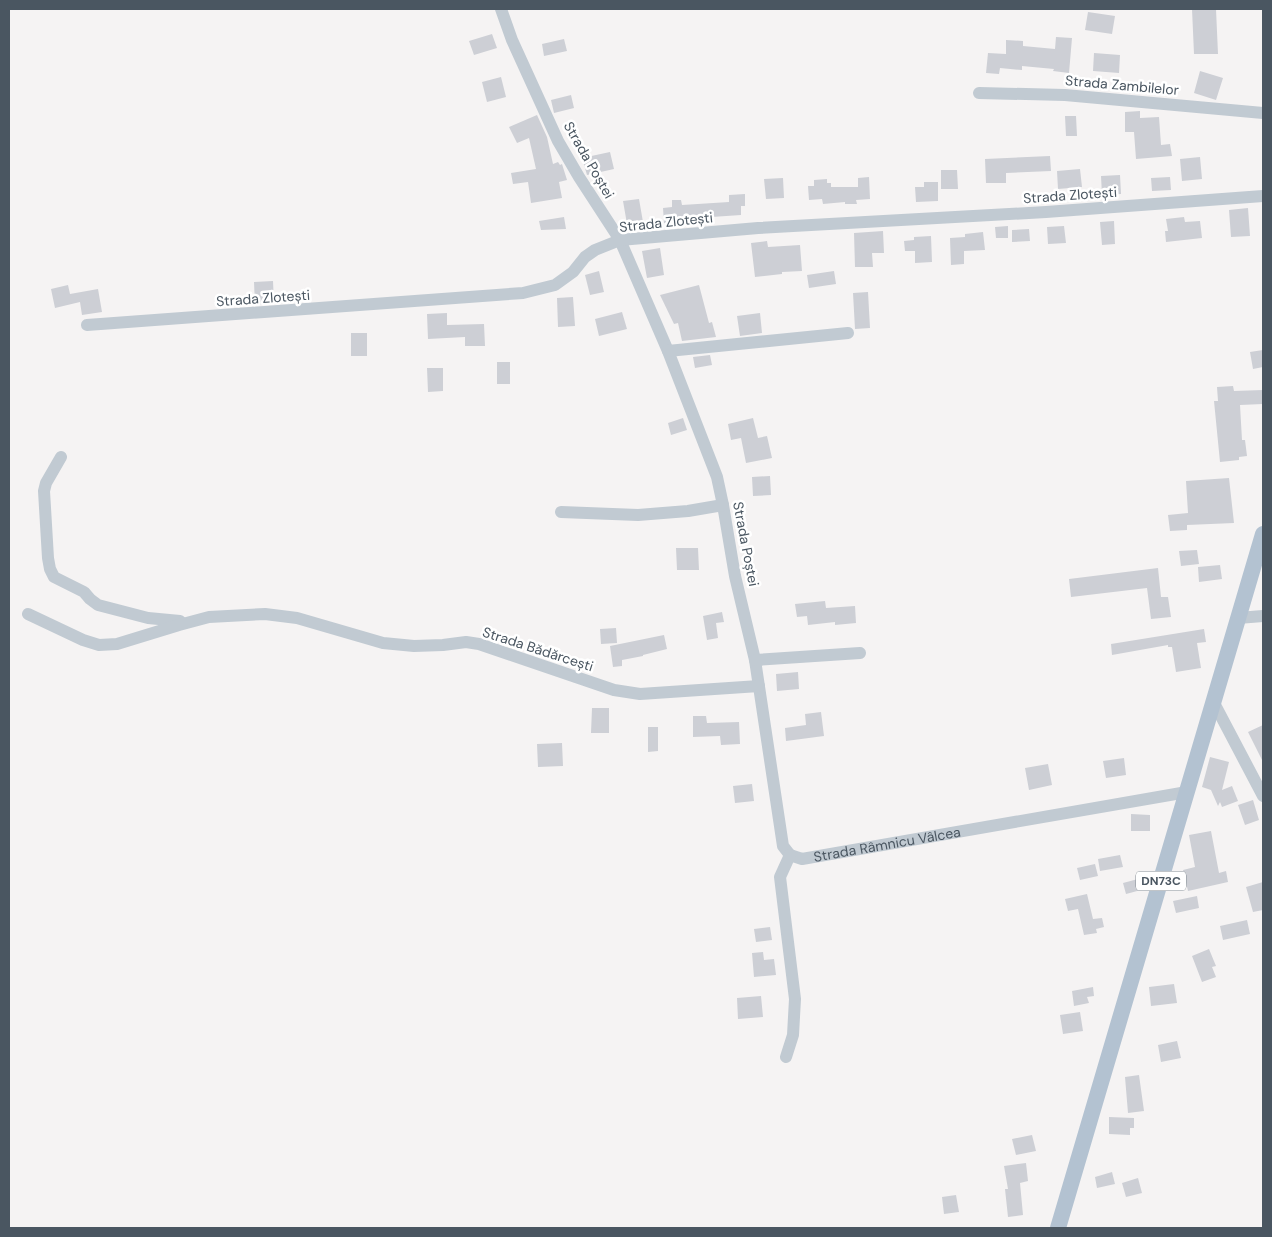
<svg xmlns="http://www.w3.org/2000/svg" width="1272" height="1237" viewBox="0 0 1272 1237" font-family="'DM Sans',sans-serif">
<rect width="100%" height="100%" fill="#f5f3f3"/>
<path fill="#cdcfd5" d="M 1192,9 L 1216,9 L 1218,54 L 1194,54 Z
M 1088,12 L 1115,16 L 1112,34 L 1085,30 Z
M 492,34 L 497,48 L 474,55 L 469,41 Z
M 1056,37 L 1072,38 L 1069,73 L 1053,71 L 1054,69 L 1022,66 L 1022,70 L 1000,68 L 999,74 L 986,73 L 988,53 L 1006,54 L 1006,40 L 1023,41 L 1023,46 L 1055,49 Z
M 564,39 L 567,51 L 544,56 L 542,44 Z
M 1094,53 L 1120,55 L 1119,73 L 1093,71 Z
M 1200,71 L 1223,78 L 1216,100 L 1194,93 Z
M 501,77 L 506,97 L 487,102 L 482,82 Z
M 571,95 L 574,108 L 554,113 L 551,100 Z
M 1140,111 L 1140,118 L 1159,117 L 1161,145 L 1170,144 L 1172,156 L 1136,159 L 1134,132 L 1125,132 L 1125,112 Z
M 537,115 L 547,137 L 553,164 L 558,162 L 560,165 L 562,164 L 567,180 L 559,182 L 562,198 L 531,203 L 528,182 L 513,184 L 511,173 L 536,169 L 529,138 L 517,143 L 509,127 Z
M 1065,116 L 1076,116 L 1077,136 L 1066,136 Z
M 610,152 L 614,169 L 587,175 L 582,158 Z
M 1050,156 L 1051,171 L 1006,173 L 1006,183 L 986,183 L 985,159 Z
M 1200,157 L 1202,179 L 1182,181 L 1180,159 Z
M 1080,169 L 1082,187 L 1058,189 L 1057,171 Z
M 941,170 L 957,170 L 958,189 L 941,189 Z
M 1120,175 L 1121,194 L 1102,195 L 1101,176 Z
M 869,177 L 870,199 L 856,200 L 857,204 L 845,204 L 845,202 L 823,204 L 822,199 L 809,200 L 808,186 L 814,186 L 814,180 L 827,179 L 827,183 L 831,183 L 831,187 L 858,187 L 858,178 Z
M 1170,177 L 1171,190 L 1152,191 L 1151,178 Z
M 783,178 L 784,198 L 766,199 L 764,179 Z
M 924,182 L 938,182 L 938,201 L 916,202 L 915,187 L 924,187 Z
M 745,194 L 745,206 L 741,206 L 741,215 L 682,219 L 683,221 L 664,223 L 663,208 L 672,207 L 672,200 L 681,200 L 682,205 L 729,202 L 729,195 Z
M 639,199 L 643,222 L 627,224 L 623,201 Z
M 1248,208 L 1250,236 L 1231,237 L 1229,210 Z
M 564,217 L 566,229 L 541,230 L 539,221 Z
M 1184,217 L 1185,222 L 1200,221 L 1202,238 L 1166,242 L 1165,231 L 1168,231 L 1166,219 Z
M 1114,221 L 1115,244 L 1102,245 L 1100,222 Z
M 1008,226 L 1008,238 L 996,238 L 995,227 Z
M 1064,226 L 1066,243 L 1048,244 L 1047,227 Z
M 1029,229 L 1030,241 L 1012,242 L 1012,230 Z
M 883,231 L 884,253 L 872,253 L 873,267 L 855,267 L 854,233 Z
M 983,232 L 985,250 L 964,251 L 964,264 L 951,265 L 950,238 L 965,237 L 965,234 Z
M 931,236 L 932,262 L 915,263 L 915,251 L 905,251 L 904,241 L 914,240 L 914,237 Z
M 767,241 L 768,247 L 800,245 L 802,271 L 782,272 L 782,274 L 755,277 L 751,243 Z
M 660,248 L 664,275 L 647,278 L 642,251 Z
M 599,271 L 604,292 L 590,295 L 585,275 Z
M 834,271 L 836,284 L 809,288 L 807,275 Z
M 273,281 L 274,303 L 255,305 L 254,282 Z
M 68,285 L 70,294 L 98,289 L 102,312 L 82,315 L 80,302 L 55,308 L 51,289 Z
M 699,285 L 709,323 L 712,322 L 716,337 L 682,341 L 678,323 L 674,324 L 660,295 Z
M 868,292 L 870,328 L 855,329 L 853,293 Z
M 573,297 L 575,326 L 558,327 L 557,298 Z
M 622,312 L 627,329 L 599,336 L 595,319 Z
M 447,313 L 447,325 L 484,324 L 485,346 L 465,346 L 465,337 L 428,339 L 427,314 Z
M 760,313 L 762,333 L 740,336 L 737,316 Z
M 351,333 L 367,333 L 367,356 L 351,356 Z
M 1263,350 L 1263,367 L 1253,369 L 1250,352 Z
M 710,355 L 712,365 L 695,368 L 693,357 Z
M 497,362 L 510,362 L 510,384 L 497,384 Z
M 427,368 L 443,368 L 443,391 L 428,392 Z
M 1233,386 L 1234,391 L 1263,390 L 1263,404 L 1240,405 L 1242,440 L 1245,440 L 1247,456 L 1239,457 L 1239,460 L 1220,462 L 1214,401 L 1218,401 L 1217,387 Z
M 683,418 L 687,430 L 671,435 L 668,423 Z
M 753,418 L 758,438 L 767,436 L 772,458 L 746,463 L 741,438 L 731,440 L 728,424 Z
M 770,476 L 771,495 L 753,496 L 752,477 Z
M 1229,478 L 1234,523 L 1187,525 L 1187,530 L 1170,531 L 1168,515 L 1188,513 L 1186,481 Z
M 676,548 L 698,548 L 699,570 L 677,570 Z
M 1197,550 L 1199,564 L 1181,566 L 1179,551 Z
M 1220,565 L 1222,579 L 1199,582 L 1198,567 Z
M 1158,568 L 1161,597 L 1168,597 L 1171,617 L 1151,619 L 1147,588 L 1071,597 L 1069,579 Z
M 825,601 L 826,608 L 855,606 L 856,623 L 835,625 L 835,622 L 808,625 L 807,616 L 797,617 L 795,604 Z
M 722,612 L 724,622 L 716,623 L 718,638 L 707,640 L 703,616 Z
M 616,628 L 617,643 L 601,644 L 600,629 Z
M 1204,629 L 1206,642 L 1197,643 L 1201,668 L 1176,672 L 1172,647 L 1168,647 L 1168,645 L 1112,655 L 1111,644 Z
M 664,635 L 667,649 L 643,655 L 643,656 L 622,660 L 622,666 L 613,667 L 610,646 Z
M 798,672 L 799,689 L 777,691 L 776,674 Z
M 592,708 L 609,708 L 609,733 L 591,733 Z
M 821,712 L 824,736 L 786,741 L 785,728 L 806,725 L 805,714 Z
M 693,716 L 706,716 L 707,723 L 739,722 L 740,744 L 721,745 L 720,736 L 693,737 Z
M 1263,725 L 1263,762 L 1248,732 Z
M 648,727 L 658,727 L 658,751 L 648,752 Z
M 562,743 L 563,766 L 538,767 L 537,744 Z
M 1210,757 L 1229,762 L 1222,790 L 1232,786 L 1238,801 L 1222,807 L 1220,802 L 1218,806 L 1211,790 L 1202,787 Z
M 1124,758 L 1126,775 L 1106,778 L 1103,761 Z
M 1048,764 L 1052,785 L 1029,790 L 1025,768 Z
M 752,784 L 754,801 L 735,803 L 733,786 Z
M 1253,800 L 1259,820 L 1245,825 L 1238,805 Z
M 1131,814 L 1150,815 L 1150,831 L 1131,831 Z
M 1211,831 L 1219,873 L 1226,871 L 1228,882 L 1188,891 L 1183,870 L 1195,867 L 1189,835 Z
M 1120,855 L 1123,867 L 1100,871 L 1098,859 Z
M 1095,864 L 1098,876 L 1080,880 L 1077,868 Z
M 1138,879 L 1141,890 L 1126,894 L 1123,883 Z
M 1263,882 L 1263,910 L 1253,912 L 1246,887 Z
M 1087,894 L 1093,919 L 1102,918 L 1104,927 L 1096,929 L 1097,933 L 1084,935 L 1078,909 L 1068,911 L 1065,899 Z
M 1197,896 L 1199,908 L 1176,913 L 1173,901 Z
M 1247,920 L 1250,934 L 1223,940 L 1220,926 Z
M 770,927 L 772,940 L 756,942 L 754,929 Z
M 1209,949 L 1216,966 L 1212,967 L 1216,977 L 1202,982 L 1192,956 Z
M 763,952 L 764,960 L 774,959 L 776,975 L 754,977 L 752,953 Z
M 1174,984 L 1177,1003 L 1151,1006 L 1149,987 Z
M 1093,987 L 1094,996 L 1087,997 L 1089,1003 L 1074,1006 L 1072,991 Z
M 761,996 L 763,1017 L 738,1019 L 737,998 Z
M 1080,1012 L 1083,1031 L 1063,1034 L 1060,1015 Z
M 1177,1041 L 1181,1058 L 1161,1062 L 1158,1045 Z
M 1139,1075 L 1144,1111 L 1128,1113 L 1125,1077 Z
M 1109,1117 L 1134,1118 L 1134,1128 L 1130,1128 L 1130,1135 L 1109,1134 Z
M 1032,1135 L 1036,1151 L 1016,1155 L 1012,1139 Z
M 1026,1163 L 1028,1181 L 1020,1183 L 1023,1215 L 1008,1217 L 1005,1189 L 1008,1189 L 1004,1166 Z
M 1112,1172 L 1115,1184 L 1097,1188 L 1095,1177 Z
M 1138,1178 L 1142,1193 L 1126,1197 L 1122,1183 Z
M 956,1195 L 959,1212 L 944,1214 L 942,1197 Z"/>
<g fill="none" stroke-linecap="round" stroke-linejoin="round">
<g stroke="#c1cad2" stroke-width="12">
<path d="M 501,9 L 512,40 L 558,141 L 579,177 L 620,240 L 668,351 L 717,477 L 723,505 L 735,576 L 755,660 L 783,846 L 790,855"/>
<path d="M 979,93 L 1065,95 L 1263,113"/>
<path d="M 87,325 L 523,293 L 555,285 L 573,272 L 585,257 L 595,250 L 620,240 L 758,228 L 1046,212 L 1263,196"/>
<path d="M 668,351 L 848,333"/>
<path d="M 61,457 L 46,483 L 44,491 L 48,558 L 50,569 L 54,577 L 84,592 L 90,599 L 98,605 L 148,618 L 180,621"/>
<path d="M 561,512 L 638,515 L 688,511 L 723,505"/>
<path d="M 28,614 L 83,640 L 99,645 L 117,644 L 179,625 L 209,617 L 265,614 L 297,618 L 383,643 L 414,646 L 443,645 L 466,642 L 479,644 L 614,690 L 640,694 L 759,686"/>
<path d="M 1238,618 L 1263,616"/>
<path d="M 755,660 L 860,653"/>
<path d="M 1213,701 L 1263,796"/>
<path id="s1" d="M 790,855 L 802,859 L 1187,792"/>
<path d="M 786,1057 L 793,1035 L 795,999 L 780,877 L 790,855"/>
</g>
<path stroke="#b3c2d1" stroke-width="16" d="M 1058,1228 L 1263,534"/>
</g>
<g text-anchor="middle" stroke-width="5" stroke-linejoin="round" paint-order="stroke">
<rect fill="#fff" stroke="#808990" stroke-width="1" x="1136" y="871.5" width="50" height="19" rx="4"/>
<g font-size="12" font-weight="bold" fill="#4a5661">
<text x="1161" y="885">DN73C</text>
</g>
<g font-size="14" fill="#4a5661" stroke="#fff">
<text transform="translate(1122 85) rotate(5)" y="5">Strada Zambilelor</text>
<text transform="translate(589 160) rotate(60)" y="5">Strada Poștei</text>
<text transform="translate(1070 195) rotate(-4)" y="5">Strada Zlotești</text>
<text transform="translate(666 222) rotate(-6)" y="5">Strada Zlotești</text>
<text transform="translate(263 298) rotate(-4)" y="5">Strada Zlotești</text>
<text transform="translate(746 544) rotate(79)" y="5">Strada Poștei</text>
<text transform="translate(538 649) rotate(18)" y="5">Strada Bădărcești</text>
<text dy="5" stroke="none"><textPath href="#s1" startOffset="99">Strada Râmnicu Vâlcea</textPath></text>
</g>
</g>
<rect width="1272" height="1237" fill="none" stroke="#4a5661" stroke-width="20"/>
</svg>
